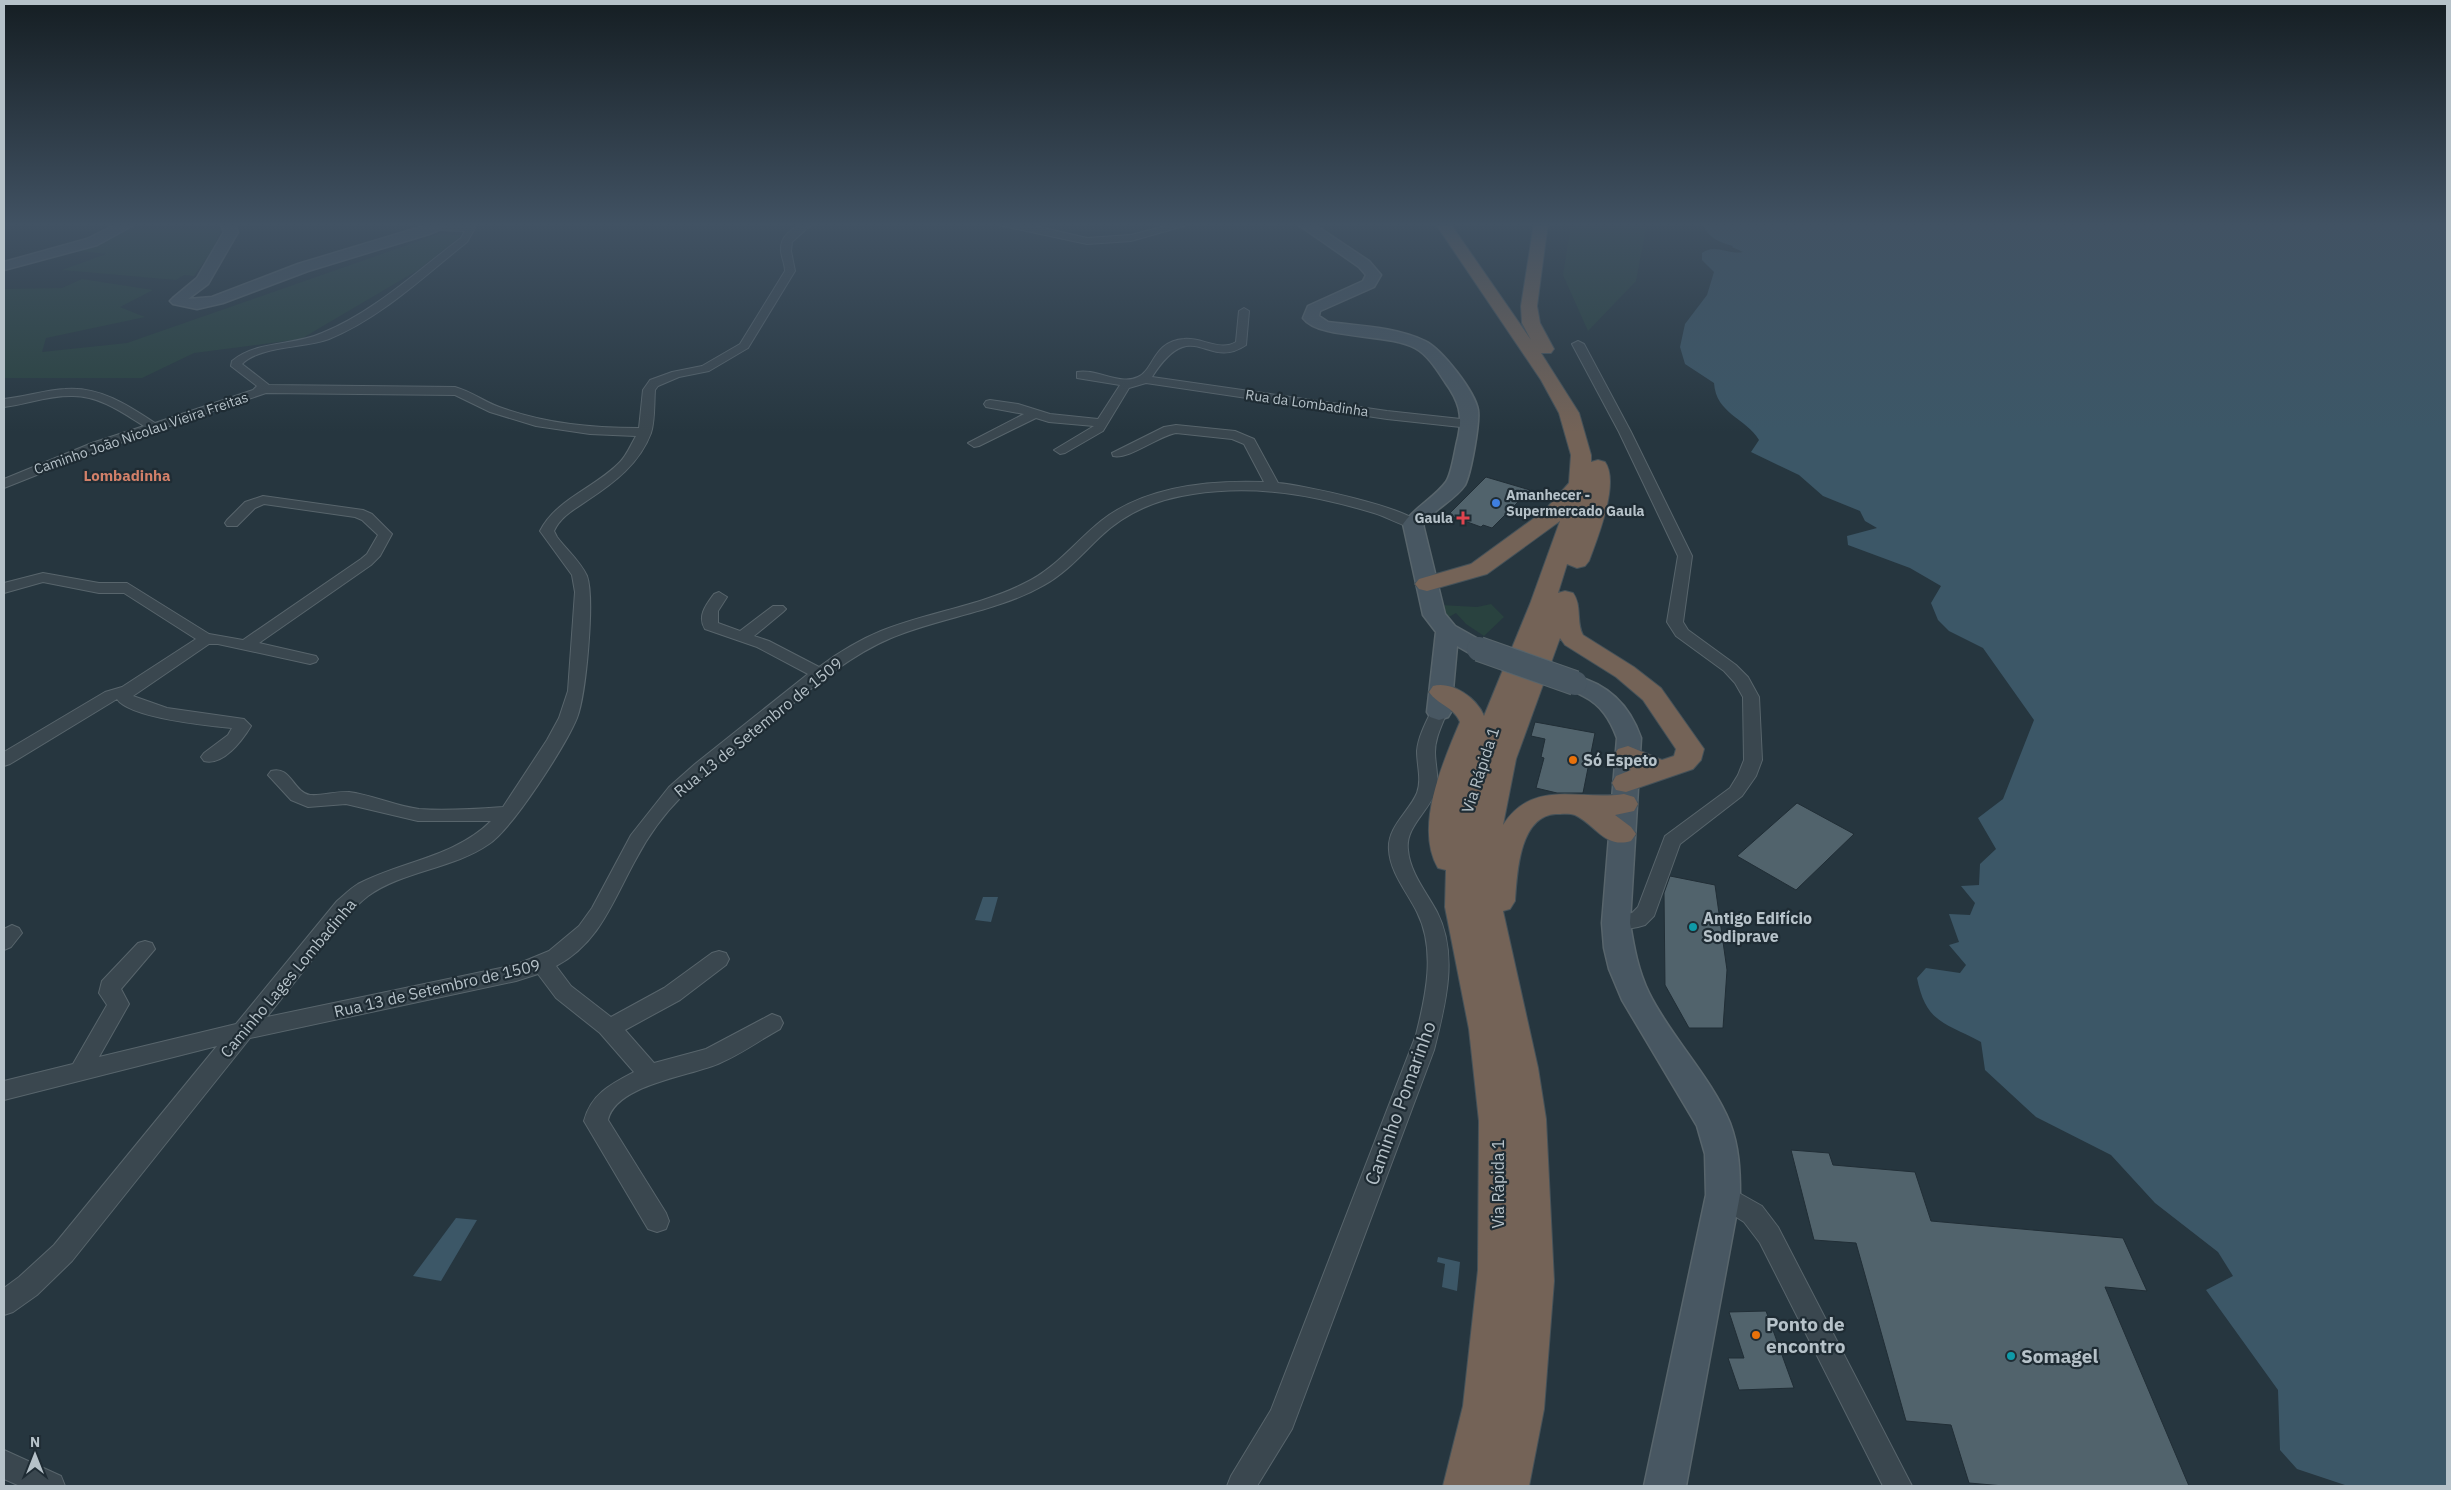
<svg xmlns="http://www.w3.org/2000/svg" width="2451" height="1490" viewBox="0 0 2451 1490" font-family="'IBM Plex Sans',sans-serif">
<rect width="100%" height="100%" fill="#26363f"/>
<path fill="#29423f" d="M 1571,224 L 1647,224 L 1636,281 L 1588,331 L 1563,275 Z
M 125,229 L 221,229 L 213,249 L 194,276 L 184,275 L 176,280 L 62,270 L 106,254 L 73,250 Z
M 439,234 L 462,235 L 418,270 L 301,339 L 194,353 L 142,378 L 4,378 L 4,289 L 62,288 L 82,279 L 153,290 L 120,307 L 145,317 L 46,338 L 42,352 L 127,343 Z
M 1491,604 L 1504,617 L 1484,636 L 1466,624 L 1456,613 L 1447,618 L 1441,605 L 1477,607 Z"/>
<path fill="#3c5767" d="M 1702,224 L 2447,224 L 2447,1486 L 2348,1486 L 2297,1469 L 2280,1450 L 2278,1390 L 2206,1290 L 2233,1276 L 2218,1252 L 2155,1203 L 2111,1155 L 2036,1117 L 1985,1070 L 1981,1042 C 1944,1022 1926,1023 1917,978 L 1926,968 L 1960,973 L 1966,965 L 1949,945 L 1959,942 L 1949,914 L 1970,915 L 1975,903 L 1961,886 L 1979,885 L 1980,864 L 1996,849 L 1978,818 L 2003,799 L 2034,720 L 1983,648 L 1949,631 L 1938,620 L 1931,603 L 1941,586 L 1910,568 L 1848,545 L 1847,536 L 1877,528 L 1865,521 L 1860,511 L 1823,496 L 1799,475 L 1751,452 L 1759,440 C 1746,418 1716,414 1714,383 L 1685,364 L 1680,347 L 1685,324 L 1707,295 L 1714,272 L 1702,260 L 1702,253 C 1714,243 1729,255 1743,252 L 1732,247 L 1733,246 C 1718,242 1709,238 1702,224 Z
M 983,897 L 998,897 L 991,922 L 975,920 Z
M 456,1218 L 477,1220 L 441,1281 L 413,1276 Z
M 1438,1257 L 1460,1262 L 1457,1291 L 1442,1287 L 1445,1264 L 1437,1262 Z"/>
<path fill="#51636c" stroke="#212e36" d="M 1486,477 L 1530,490 L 1492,528 L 1483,525 L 1481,527 L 1448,515 Z
M 1535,722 L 1595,733 L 1583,793 L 1557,793 L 1536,788 L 1544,758 L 1541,757 L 1545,739 L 1531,736 Z
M 1797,803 L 1854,834 L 1796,890 L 1737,856 Z
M 1670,876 L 1715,885 L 1727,970 L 1723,1028 L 1689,1028 L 1665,985 L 1664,893 Z
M 1791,1150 L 1829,1153 L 1833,1165 L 1915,1172 L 1931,1221 L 2123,1238 L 2147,1291 L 2105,1287 L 2189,1486 L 2004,1486 L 1969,1483 L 1951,1425 L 1906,1421 L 1856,1243 L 1814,1240 Z
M 1766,1311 L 1794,1388 L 1739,1390 L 1728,1358 L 1744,1358 L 1729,1312 Z"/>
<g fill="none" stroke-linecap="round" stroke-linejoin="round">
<defs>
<path id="street" d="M 463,223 L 473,223 L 475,228 L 467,242 C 424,276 381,318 329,339 C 305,348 259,346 242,364 L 269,385 L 455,387 C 473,392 487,404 505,409 C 548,424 594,428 639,428 L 643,390 L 650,380 L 672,372 L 702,366 L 740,344 L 785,271 C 785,263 780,255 781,247 C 782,232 800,223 813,223 L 792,242 L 791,251 L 795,271 L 748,348 L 709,371 L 679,377 L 658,386 L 655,390 C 654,403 655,421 651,433 C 640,463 614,483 588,500 C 575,509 561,516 554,531 L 557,537 C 566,549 581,562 587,576 C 595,598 586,695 577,718 C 566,745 513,828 489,844 C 453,869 402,871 368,896 C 350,910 337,929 323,946 C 304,970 285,994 267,1017 L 515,965 L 549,951 L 579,926 L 592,908 L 631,835 L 669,787 L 695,764 L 808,674 L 757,647 L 705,629 C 697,616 706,605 714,594 L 719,592 L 727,597 L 718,611 L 718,623 L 740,631 L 773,606 L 783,606 L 786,609 L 783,612 L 754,636 L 769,641 L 819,667 C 838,653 859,640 881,631 C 928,612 980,606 1025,583 C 1055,569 1075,542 1101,521 C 1145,486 1210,480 1264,482 L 1244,444 L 1232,439 L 1176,433 C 1158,436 1129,460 1113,456 L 1112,453 L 1164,427 L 1176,425 L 1235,431 L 1254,439 L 1278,483 C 1302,485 1407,507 1420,524 L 1413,528 C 1400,525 1387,517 1374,513 C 1314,495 1256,484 1193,494 C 1158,499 1126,512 1100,537 C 1082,554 1066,573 1044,585 C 997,612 941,617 891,638 C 842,659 803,696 763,728 C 736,750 706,770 682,796 C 664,814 648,836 636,859 C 613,900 600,943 556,966 L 571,986 L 611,1017 L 664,988 L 712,953 L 719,951 L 726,953 L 729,959 L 726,965 L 680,1000 L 625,1030 L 654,1063 L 706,1049 L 772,1014 L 780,1017 L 783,1023 L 780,1029 C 760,1040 741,1054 720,1063 C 692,1076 616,1084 608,1120 L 666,1213 L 669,1221 L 666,1229 L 657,1232 L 648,1229 L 584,1121 C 591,1094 611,1084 634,1072 L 600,1033 L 556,998 L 538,974 L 516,981 L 250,1038 L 72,1261 L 37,1295 L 13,1312 L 4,1315 L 4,1288 L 19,1277 L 54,1245 L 217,1046 L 4,1100 L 4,1081 L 73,1064 L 107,1005 L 99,993 L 102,981 L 138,943 L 145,941 L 152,943 L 155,949 L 121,989 L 129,1004 L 99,1057 L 236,1024 L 337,901 C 344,895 351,888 358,884 C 402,861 455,857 491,821 L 418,821 L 346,804 L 308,807 L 291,800 L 268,775 L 271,771 C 291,765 293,792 310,795 C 323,796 336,791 349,792 C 373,795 395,806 419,809 C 447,811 476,809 503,807 L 547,740 L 559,718 L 568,691 L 575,592 L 572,575 L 540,531 C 556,499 595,488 620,462 C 627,455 631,444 636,436 L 590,434 L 536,426 L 490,412 L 455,395 L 266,393 L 102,449 L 4,488 L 4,479 L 92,443 L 144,426 C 123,413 100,396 73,396 C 50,395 27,404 4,407 L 4,399 C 24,397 45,390 65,389 C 99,386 128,405 155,423 L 253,390 L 257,386 L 231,366 L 232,361 C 258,340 293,346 322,333 C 374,312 417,271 461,238 L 465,231 L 439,230 L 436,229 L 436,225 Z
M 989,223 L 1031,225 L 1087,238 L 1131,235 L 1177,223 L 1194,223 L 1131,241 L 1087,244 Z
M 1244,308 L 1249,311 L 1246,345 C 1206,372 1193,313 1152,377 L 1387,411 L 1470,420 L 1476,424 L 1470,428 L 1387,419 L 1146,383 L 1129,388 L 1103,431 L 1065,453 L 1060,454 L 1054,450 L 1094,426 L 1049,422 L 1036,418 L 979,446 L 974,447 L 968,443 L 1024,414 L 986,407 L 984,404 L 986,401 L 990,400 L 1018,404 L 1050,414 L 1098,419 L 1120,385 L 1077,378 L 1077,372 C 1096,368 1120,386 1138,377 C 1154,370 1153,341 1184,339 C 1201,337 1220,352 1236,342 L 1239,311 Z
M 1578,341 L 1584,344 L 1631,432 L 1692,556 L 1683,622 L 1688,630 L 1736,665 L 1748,677 L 1759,697 L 1762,760 L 1756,776 L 1742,796 L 1680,844 L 1654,916 L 1645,925 L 1638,927 L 1616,931 L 1609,928 L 1606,923 L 1609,918 L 1632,913 L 1638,907 L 1665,836 L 1730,788 L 1738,775 L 1744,760 L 1743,697 L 1735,683 L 1724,671 L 1676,636 L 1667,622 L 1678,556 L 1619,432 L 1572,344 Z
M 263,496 L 363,510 L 372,514 L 392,534 L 380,556 L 371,565 L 259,643 L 316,656 L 318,659 L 316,662 L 310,664 L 218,644 L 209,644 L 133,696 L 167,708 L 244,719 L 251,726 C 242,741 223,766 204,761 L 201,757 L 204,753 L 228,735 L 232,728 C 210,726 129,718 117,699 L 10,764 L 4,766 L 4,752 L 105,692 L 122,687 L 196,639 L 124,593 L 99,593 L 43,582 L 4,593 L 4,583 L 43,573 L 99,583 L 127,583 L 209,634 L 243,640 L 361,559 L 367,554 L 378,535 L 362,520 L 355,517 L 264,504 L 255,508 L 237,526 L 227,526 L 225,523 L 227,520 L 245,502 Z
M 1439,707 L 1445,708 L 1447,712 C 1442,725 1435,738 1435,752 C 1435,766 1440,779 1435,793 C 1427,813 1405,828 1408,850 C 1410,873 1427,893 1437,912 C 1459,955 1445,1006 1434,1050 L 1292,1429 L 1257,1486 L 1227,1486 L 1231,1476 L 1271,1410 L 1416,1035 C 1426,995 1436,950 1417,912 C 1407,892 1390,872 1389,850 C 1387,827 1409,812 1417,793 C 1422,779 1417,766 1417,751 C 1418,738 1425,724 1431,712 L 1433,708 Z
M 12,925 L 19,928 L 22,933 L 11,947 L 4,950 L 4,929 Z
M 1723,1184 L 1762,1206 L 1778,1227 L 1912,1486 L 1883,1486 L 1760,1243 L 1744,1222 L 1714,1203 L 1711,1195 L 1714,1187 Z
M 4,1450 L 61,1476 L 65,1486 L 20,1486 L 4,1479 Z"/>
<path id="secondary" d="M 119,223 L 137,223 L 97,245 L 4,270 L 4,262 L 87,239 Z
M 220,223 L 234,223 L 238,232 L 208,284 L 188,299 L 212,297 L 298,264 L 434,223 L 455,223 L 429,234 L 308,271 L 223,303 L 197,309 L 173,304 L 170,301 L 173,298 L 197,278 L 224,232 Z
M 1296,223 L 1312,223 L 1369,261 L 1381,275 L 1374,287 L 1320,311 L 1319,316 L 1328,322 C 1360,326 1396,327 1425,341 C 1442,349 1475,392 1478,410 C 1480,423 1471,473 1465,485 C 1455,500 1434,509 1423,524 L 1445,614 L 1455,626 L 1487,644 L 1490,649 L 1487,654 L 1479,656 L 1471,654 L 1457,646 L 1451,712 L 1448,717 L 1439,720 L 1430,717 L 1427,712 L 1436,632 L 1423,615 L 1403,524 C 1415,507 1434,498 1446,482 C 1452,474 1455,448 1458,438 C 1463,415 1459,401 1445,382 C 1437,370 1428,355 1415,348 C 1388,333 1319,340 1303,318 L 1308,306 L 1363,281 L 1366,275 L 1359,267 Z
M 1575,676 C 1608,684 1630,706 1641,738 L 1630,923 C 1634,948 1638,970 1649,993 C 1670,1036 1712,1078 1730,1123 C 1739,1147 1740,1170 1740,1195 L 1686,1486 L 1644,1486 L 1706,1195 L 1705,1154 L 1697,1126 L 1622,1000 L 1609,969 L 1604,948 L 1602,923 L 1617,738 C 1610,719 1601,705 1583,696 C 1576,692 1568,690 1563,683 L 1567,678 Z"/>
<path id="highway" d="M 1435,223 L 1450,223 L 1531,340 L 1522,323 L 1521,306 L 1534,223 L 1548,223 L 1537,306 L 1540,323 L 1554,349 L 1551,353 L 1541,353 L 1579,413 L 1591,455 L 1591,462 L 1598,460 L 1605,462 C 1620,483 1597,539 1589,561 L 1585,566 L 1577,568 L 1567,564 L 1558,593 L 1565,591 L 1573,593 C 1582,605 1576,622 1583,635 L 1634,667 L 1661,688 L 1704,749 L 1701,760 L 1693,769 L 1626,792 L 1616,790 L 1612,783 L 1616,776 L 1631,770 L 1618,761 L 1614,755 L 1618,749 L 1628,746 L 1662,760 L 1674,756 L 1676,749 L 1643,700 L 1616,677 L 1565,645 L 1560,638 L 1516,759 L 1503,825 C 1533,778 1579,801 1624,794 L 1634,797 L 1638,804 L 1634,811 L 1615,815 L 1631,827 L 1636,834 L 1631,841 C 1605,849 1596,825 1575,815 C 1570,813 1561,814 1556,814 C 1519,816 1517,874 1515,901 L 1510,909 L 1503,911 L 1538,1068 L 1546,1119 L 1554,1281 L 1544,1409 L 1529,1486 L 1443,1486 L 1463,1406 L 1478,1270 L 1479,1121 L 1469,1029 L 1445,907 L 1446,870 L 1438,868 C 1414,827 1443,762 1460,722 C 1454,707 1438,705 1429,692 L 1433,686 C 1452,681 1477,698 1484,716 L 1530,604 L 1560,521 L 1487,574 L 1427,591 L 1419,589 L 1415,584 L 1419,579 L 1471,564 L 1544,511 L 1569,483 L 1571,455 L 1559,413 L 1541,380 Z"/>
</defs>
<use href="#street" stroke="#58656c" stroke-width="2"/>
<use href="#secondary" stroke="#58656c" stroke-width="3"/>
<use href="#highway" stroke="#455259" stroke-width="2"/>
<use href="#street" fill="#3a474f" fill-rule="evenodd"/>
<use href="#secondary" fill="#485762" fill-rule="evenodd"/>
<use href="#highway" fill="#746357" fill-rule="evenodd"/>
<defs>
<path id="secondary-bridge" d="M 1479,649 L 1575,683"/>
</defs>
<use href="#secondary-bridge" stroke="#58656c" stroke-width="26" stroke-linecap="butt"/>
<use href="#secondary-bridge" stroke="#485762" stroke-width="24"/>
</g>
<linearGradient id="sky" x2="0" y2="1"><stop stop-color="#151e23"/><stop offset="0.52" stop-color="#415263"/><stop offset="1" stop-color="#415263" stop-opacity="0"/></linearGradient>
<rect width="2451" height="432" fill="url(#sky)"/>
<circle fill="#3f7fe0" stroke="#1f2c34" stroke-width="2" cx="1496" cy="503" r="5"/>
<path fill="#e0444e" stroke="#1f2c34" stroke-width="2" d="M1460.5 510.5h5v5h5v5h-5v5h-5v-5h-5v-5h5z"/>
<g fill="#e8710a" stroke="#1f2c34" stroke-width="2">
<circle cx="1573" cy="760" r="5"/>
<circle cx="1756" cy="1335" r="5"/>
</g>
<g fill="#0f9aa8" stroke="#1f2c34" stroke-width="2">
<circle cx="1693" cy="927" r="5"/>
<circle cx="2011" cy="1356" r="5"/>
</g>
<g text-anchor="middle" stroke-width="4.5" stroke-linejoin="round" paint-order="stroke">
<g font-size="14" fill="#b6c2c9" stroke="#1f2c34">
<text transform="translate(1307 403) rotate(8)" y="5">Rua da Lombadinha</text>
<text transform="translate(141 433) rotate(-19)" y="5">Caminho João Nicolau Vieira Freitas</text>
</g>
<g font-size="14" font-weight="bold" fill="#b6c2c9" stroke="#1f2c34" text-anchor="start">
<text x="1506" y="500">Amanhecer -<tspan x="1506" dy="16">Supermercado Gaula</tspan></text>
<text x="1453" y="523" text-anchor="end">Gaula</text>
</g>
<g font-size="15" font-weight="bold" fill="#d28069" stroke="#1f2c34">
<text x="127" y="481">Lombadinha</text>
</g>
<g font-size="16" fill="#b6c2c9" stroke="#1f2c34">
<text transform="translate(758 727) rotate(-39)" y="6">Rua 13 de Setembro de 1509</text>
<text transform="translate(1480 770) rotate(-72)" y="6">Via Rápida 1</text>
<text transform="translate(288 978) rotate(-50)" y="6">Caminho Lages Lombadinha</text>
<text transform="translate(437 988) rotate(-13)" y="6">Rua 13 de Setembro de 1509</text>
<text transform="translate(1498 1184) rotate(-90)" y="6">Via Rápida 1</text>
</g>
<g font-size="16" font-weight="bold" fill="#b6c2c9" stroke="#1f2c34" text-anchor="start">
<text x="1583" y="766">Só Espeto</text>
<text x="1703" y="924">Antigo Edifício<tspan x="1703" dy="18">Sodiprave</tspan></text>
</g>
<g font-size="19" fill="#b6c2c9" stroke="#1f2c34">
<text transform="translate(1400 1103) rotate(-70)" y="7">Caminho Pomarinho</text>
</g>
<g font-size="19" font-weight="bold" fill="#b6c2c9" stroke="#1f2c34" text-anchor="start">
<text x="1766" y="1331">Ponto de<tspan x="1766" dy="22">encontro</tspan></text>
<text x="2021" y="1363">Somagel</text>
</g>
</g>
<rect width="2451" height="1490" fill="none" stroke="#b6c2c9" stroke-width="10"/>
<g transform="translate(35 1455)" stroke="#1f2c34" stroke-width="4" paint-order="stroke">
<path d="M0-4L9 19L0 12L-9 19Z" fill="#b6c2c9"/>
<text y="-8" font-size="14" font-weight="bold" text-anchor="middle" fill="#b6c2c9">N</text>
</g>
</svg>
